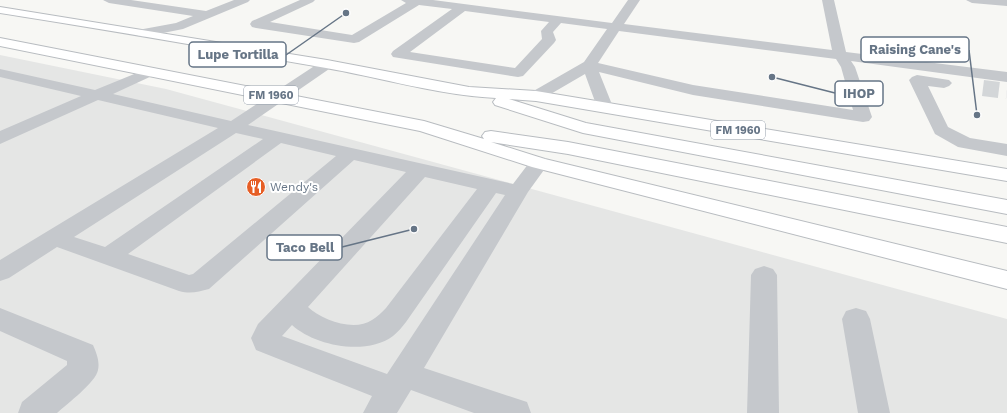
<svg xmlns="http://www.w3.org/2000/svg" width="1007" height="413" viewBox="0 0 1007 413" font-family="'Work Sans',sans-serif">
<rect width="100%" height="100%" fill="#f7f7f4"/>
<path fill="#e5e6e5" d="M 0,55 L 166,89 L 1007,319 L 1007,413 L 0,413 Z"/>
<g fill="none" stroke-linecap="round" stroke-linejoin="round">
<path stroke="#d3d6d8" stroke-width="16" stroke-dasharray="16 8" stroke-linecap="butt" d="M 983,88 L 1007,91"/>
<defs>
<path id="major" d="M 0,7 L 327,60 L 469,87 L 536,91 L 1007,169 L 1007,181 L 536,101 L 509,99 L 586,123 L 1007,200 L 1007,214 L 583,133 L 495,105 L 493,102 L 496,98 C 438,95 382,78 326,68 C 217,49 109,30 0,13 Z
M 0,38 L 424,121 L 484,139 L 482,136 L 485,132 L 491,131 L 568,142 L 1007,227 L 1007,243 L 568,154 L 491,142 L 545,159 L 1007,271 L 1007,289 L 532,167 L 420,131 L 0,46 Z"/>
</defs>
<use href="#major" stroke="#b8bcc0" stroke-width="2"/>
<path fill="#c5c8cc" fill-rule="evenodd" d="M 103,0 L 131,0 L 206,11 L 234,0 L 250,0 L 248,2 L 183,29 L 143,37 L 138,36 L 137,33 L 138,30 L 176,23 L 193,16 L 109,3 Z
M 300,0 L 315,0 L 313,2 L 270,22 L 352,35 L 406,3 L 401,0 L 433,0 L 612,23 L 628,0 L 640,0 L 624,24 L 832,50 L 822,0 L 834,0 L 846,52 L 1007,72 L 1007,82 L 851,61 L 855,67 L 872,117 L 869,121 L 863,122 L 693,95 L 599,72 L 613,107 L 611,111 L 605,112 L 599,111 L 597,107 L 585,74 L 542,99 L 536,101 L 530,99 L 528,96 L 530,93 L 584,62 L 607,29 L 561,23 L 553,32 L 556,40 L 554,43 L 523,76 L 518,77 L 393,57 L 391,54 L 393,51 L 452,9 L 419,5 L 359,42 L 354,43 L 256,28 L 252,27 L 250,24 L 252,21 ZM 465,11 L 549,22 L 541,31 L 542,39 L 515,68 L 410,52 ZM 619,31 L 836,59 L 841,67 L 853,110 L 693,85 L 598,63 Z
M 966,0 L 1007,0 L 1007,6 L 972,3 Z
M 327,60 L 332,61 L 334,64 L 332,67 L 248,125 L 513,184 L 532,159 L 539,157 L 546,159 L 549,163 L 528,192 L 424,368 L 527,402 L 531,413 L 474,413 L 411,390 L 397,413 L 363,413 L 372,396 L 256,350 L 251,338 L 258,324 L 406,172 L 354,160 L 209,289 C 198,292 190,294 179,291 L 57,247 L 9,278 L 0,281 L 0,260 L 218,128 L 98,100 L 0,144 L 0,131 L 81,96 L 0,77 L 0,69 L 95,90 L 149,68 L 154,69 L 156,72 L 154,75 L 113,94 L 231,121 L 322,61 ZM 236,133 L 263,139 L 105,247 L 74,237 ZM 281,143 L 336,156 L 193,274 L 189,275 L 128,254 ZM 425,177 L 477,189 L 386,308 C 382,312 377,317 372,320 C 354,332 322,320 308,307 ZM 496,193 L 505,195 L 387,374 L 282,336 L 292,325 C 315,346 366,356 393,336 C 398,332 402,327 406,322 Z
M 917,75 L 949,80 L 952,83 L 949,86 L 944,88 L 928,86 L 948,127 L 970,138 L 1007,144 L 1007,156 L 958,147 L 935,134 L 909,80 L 912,77 Z
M 764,266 L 773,269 L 777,275 L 779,413 L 747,413 L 751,275 L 755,269 Z
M 0,308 L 93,345 C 96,352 100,361 98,370 C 96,382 67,404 57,413 L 18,413 L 22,402 L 67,365 L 67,361 L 0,331 Z
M 856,308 L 866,311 L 870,319 L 890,413 L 858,413 L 842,319 L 846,311 Z"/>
<use href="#major" fill="#fff" fill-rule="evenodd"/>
</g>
<defs>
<symbol id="restaurant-disc" viewBox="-11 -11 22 22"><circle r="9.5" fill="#e65e25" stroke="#fff"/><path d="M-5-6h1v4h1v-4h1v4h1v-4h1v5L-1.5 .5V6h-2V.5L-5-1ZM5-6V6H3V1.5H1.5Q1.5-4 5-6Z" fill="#fff"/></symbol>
</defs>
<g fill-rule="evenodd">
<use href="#restaurant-disc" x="245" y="176" width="22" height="22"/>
</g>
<g text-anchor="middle" stroke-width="4" stroke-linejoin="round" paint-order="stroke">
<g fill="#fff" stroke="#949eaa" stroke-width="1">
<rect x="244" y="86" width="54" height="18" rx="3"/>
<rect x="711" y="121" width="54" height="18" rx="3"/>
</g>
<g font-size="11" font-weight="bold" fill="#667586">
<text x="271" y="99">FM 1960</text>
<text x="738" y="134">FM 1960</text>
</g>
<g font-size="12" fill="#667586" stroke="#fff" text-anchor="start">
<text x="270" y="191">Wendy's</text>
</g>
</g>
<path fill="none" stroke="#667586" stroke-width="1.5" d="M977 115L969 50M346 13L286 55M772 77L835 93M414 229L342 247"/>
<g fill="#667586" stroke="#fff" stroke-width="1.5">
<circle cx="977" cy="115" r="4"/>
<circle cx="346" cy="13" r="4"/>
<circle cx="772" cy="77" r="4"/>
<circle cx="414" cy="229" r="4"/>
</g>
<g fill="#fff" stroke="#667586" stroke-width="1.5">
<rect x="861" y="37" width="108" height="25" rx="4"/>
<rect x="189" y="42" width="97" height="25" rx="4"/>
<rect x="835" y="81" width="48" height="25" rx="4"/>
<rect x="267" y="235" width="75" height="25" rx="4"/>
</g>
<g font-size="13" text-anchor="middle" font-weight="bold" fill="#667586">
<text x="915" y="54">Raising Cane's</text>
<text x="238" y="59">Lupe Tortilla</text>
<text x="859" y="98">IHOP</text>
<text x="305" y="252">Taco Bell</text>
</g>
</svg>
